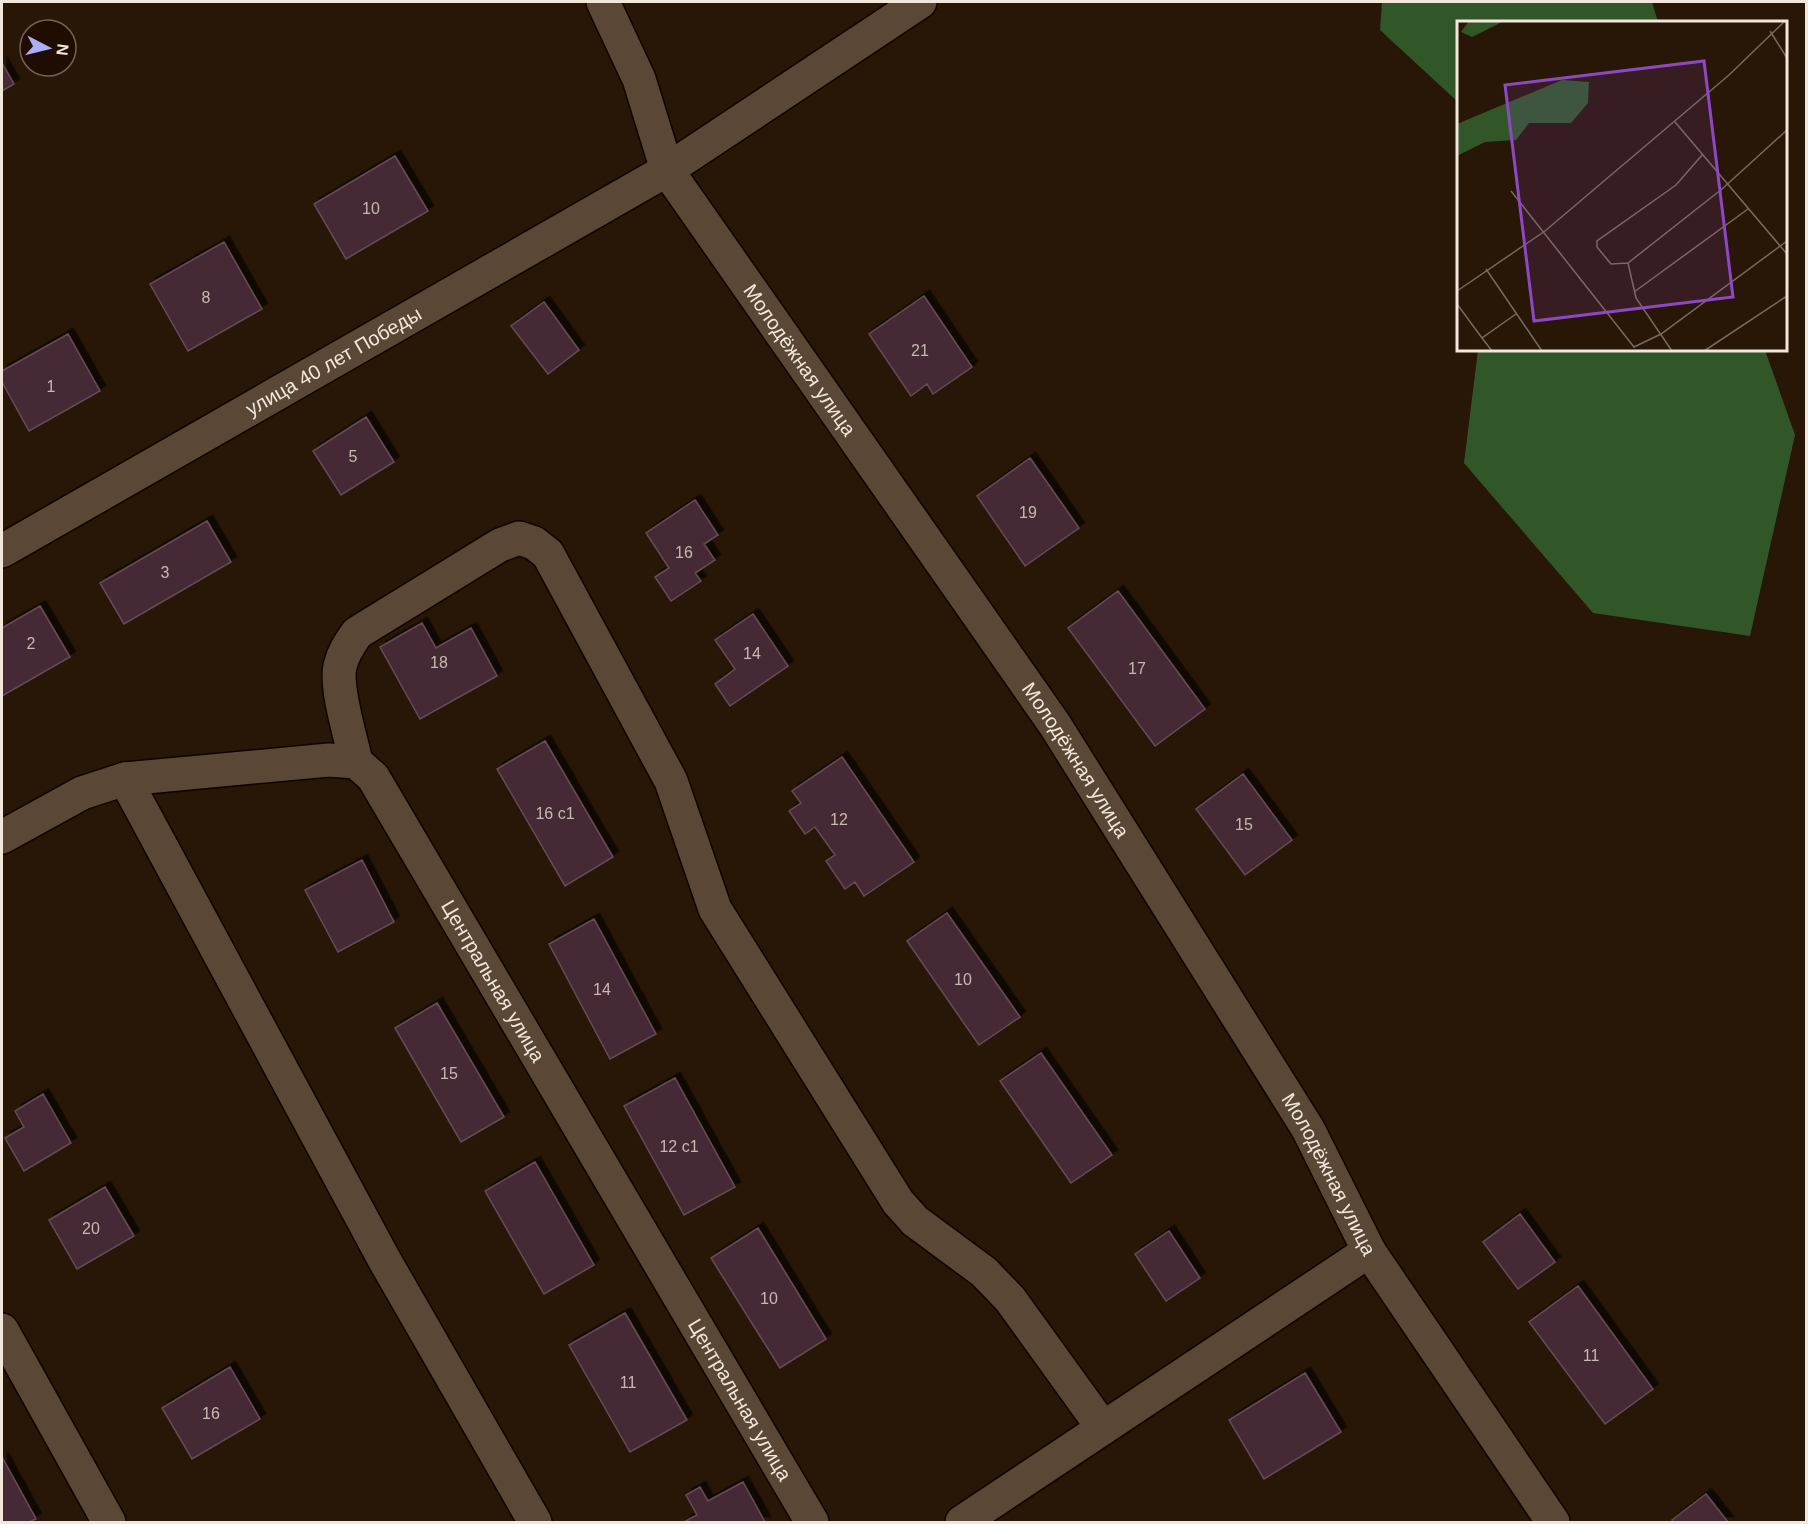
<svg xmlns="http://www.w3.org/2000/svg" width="1808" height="1524" viewBox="0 0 1808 1524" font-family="Arial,sans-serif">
<defs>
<filter id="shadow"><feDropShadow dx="5.5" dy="-5.5" stdDeviation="0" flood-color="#0009"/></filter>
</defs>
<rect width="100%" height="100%" fill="#281606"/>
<path fill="#315729" d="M 1382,2 L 1652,2 L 1658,22 L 1458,22 L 1458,102 L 1380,30 Z
M 1478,350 L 1765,350 L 1795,435 L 1750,636 L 1593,613 L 1464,463 Z"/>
<path fill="#442b36" stroke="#664b56" stroke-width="1.5" filter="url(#shadow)" d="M 2,63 L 14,84 L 2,91 Z
M 395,156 L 428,211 L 346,259 L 314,204 Z
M 224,242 L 262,309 L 188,351 L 150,284 Z
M 924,296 L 972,367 L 933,394 L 927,384 L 911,396 L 869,334 Z
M 544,302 L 579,350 L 548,374 L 511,326 Z
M 68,334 L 100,391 L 29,431 L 2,382 L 2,371 Z
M 366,417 L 394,462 L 341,495 L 313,451 Z
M 1030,458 L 1079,528 L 1025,566 L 977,496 Z
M 695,500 L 718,535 L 704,544 L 715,560 L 695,573 L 701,581 L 671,601 L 655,577 L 669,568 L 646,533 Z
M 207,521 L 231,562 L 124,624 L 100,583 Z
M 1118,591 L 1205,709 L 1155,746 L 1068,628 Z
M 40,606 L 70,657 L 2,696 L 2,628 Z
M 753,614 L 788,666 L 730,706 L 715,684 L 735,669 L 715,640 Z
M 422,623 L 436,648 L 471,628 L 497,676 L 420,719 L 380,647 Z
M 545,741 L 613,857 L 565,886 L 497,769 Z
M 842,757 L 914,862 L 864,896 L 855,882 L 845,889 L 826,861 L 835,855 L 815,827 L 805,834 L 789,811 L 801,803 L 792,791 Z
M 1243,774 L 1292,840 L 1245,875 L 1196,809 Z
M 362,860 L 394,922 L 338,952 L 305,890 Z
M 947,913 L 1020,1017 L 979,1045 L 907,941 Z
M 594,919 L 656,1034 L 610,1059 L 549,944 Z
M 437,1003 L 504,1117 L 461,1142 L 395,1028 Z
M 1041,1053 L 1112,1155 L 1071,1183 L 1000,1081 Z
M 675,1078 L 735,1187 L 684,1215 L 624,1106 Z
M 43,1094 L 71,1143 L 24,1171 L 5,1138 L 24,1127 L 15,1111 Z
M 535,1162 L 594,1265 L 544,1294 L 485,1191 Z
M 105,1187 L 134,1236 L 77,1269 L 49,1220 Z
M 1520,1214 L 1555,1262 L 1518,1289 L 1483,1242 Z
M 758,1228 L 826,1339 L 780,1368 L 711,1258 Z
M 1169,1231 L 1200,1278 L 1166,1301 L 1135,1254 Z
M 1578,1286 L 1653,1389 L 1605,1424 L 1529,1322 Z
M 625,1313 L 687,1420 L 630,1452 L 569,1345 Z
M 230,1367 L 260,1419 L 192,1459 L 162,1408 Z
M 1305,1373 L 1341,1432 L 1264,1479 L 1229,1420 Z
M 2,1457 L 36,1519 L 29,1522 L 2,1522 Z
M 743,1482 L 765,1522 L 684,1522 L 697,1515 L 686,1495 L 700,1487 L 708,1501 Z
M 1706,1494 L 1728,1522 L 1674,1522 L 1672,1520 Z"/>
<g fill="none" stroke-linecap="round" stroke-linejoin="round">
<defs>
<g id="minor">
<path id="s1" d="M 603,2 L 639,79 L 667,170 L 1055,725 L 1308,1129 L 1369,1251 L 1553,1522"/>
<path id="s2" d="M 2,551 L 667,170 L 920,2"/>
<path d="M 356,762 C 351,738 335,688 340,666 C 343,653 350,643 357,633 L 500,545 L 519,538 L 534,543 L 548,554 L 671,781 L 715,909 L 898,1202 L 915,1221 L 984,1272 L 1010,1299 L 1103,1428"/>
<path d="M 125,779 L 385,1261 L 535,1522"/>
<path id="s3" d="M 2,837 L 82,793 L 125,779 L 329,760 L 356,762 L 373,777 L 812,1522"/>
<path d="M 2,1330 L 109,1522"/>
<path d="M 962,1522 L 1369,1251"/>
</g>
</defs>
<use href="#minor" stroke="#100300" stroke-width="36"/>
<use href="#minor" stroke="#5b4735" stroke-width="33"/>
</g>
<g text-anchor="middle" stroke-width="4.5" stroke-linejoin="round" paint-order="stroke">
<g font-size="16" fill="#c7b8b2">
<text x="371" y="214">10</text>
<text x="206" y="303">8</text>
<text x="920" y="356">21</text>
<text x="51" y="392">1</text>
<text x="353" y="462">5</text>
<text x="1028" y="518">19</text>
<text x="684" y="558">16</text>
<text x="165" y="578">3</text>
<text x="31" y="649">2</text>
<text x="752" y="659">14</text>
<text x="439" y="668">18</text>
<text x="1137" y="674">17</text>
<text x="555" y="819">16 с1</text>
<text x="839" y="825">12</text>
<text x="1244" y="830">15</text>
<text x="963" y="985">10</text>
<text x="602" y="995">14</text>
<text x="449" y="1079">15</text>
<text x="679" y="1152">12 с1</text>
<text x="91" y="1234">20</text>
<text x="769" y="1304">10</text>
<text x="1591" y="1361">11</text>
<text x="628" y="1388">11</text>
<text x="211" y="1419">16</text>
</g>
<g font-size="20" fill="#f3e7dc" stroke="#1e0d00">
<text dy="7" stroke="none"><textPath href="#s2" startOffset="382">улица 40 лет Победы</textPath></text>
<text dy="7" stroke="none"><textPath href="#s1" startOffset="412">Молодёжная улица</textPath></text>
<text dy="7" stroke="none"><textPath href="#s1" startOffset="898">Молодёжная улица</textPath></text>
<text dy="7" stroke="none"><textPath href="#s3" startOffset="628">Центральная улица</textPath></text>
<text dy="7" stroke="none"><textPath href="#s1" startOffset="1384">Молодёжная улица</textPath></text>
<text dy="7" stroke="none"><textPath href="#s3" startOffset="1114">Центральная улица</textPath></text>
</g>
</g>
<g transform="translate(1457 21)">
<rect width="330" height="330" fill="#281606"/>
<path d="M 12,0 L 47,0 L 15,16 L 4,11 ZM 105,59 L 132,61 L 131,82 L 114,102 L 72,102 L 59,119 L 28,121 L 0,135 L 0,103 Z" fill="#315729"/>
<path fill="none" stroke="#796a5c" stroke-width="1.5" d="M 313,10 L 330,37M 218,101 L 330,233M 54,170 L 177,326 L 204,313 L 330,220M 171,242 L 154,243 L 140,226 L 140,220 L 219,164 L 246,133M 29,248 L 85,330M 0,270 L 88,210 L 272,54 L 328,0M 177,271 L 291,188M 0,283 L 25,317M 35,330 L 25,317 L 59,293M 215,330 L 179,277 L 171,242 L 265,168 L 330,109M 247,330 L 330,275"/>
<path fill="#8d48c3" fill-opacity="0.15" stroke="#8d48c3" stroke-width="3" d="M 247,40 L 276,276 L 77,300 L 48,64 Z"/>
<rect width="330" height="330" fill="none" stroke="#f3e7dc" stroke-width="3"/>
</g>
<rect width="1808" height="1524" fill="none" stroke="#f3e7dc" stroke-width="6"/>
<g transform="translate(48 48) rotate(97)"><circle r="28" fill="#1e0d00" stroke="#736458" stroke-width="1.5"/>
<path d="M0-4.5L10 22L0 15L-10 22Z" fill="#abaffb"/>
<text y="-9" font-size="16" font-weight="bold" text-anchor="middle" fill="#f3e7dc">N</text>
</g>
</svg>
